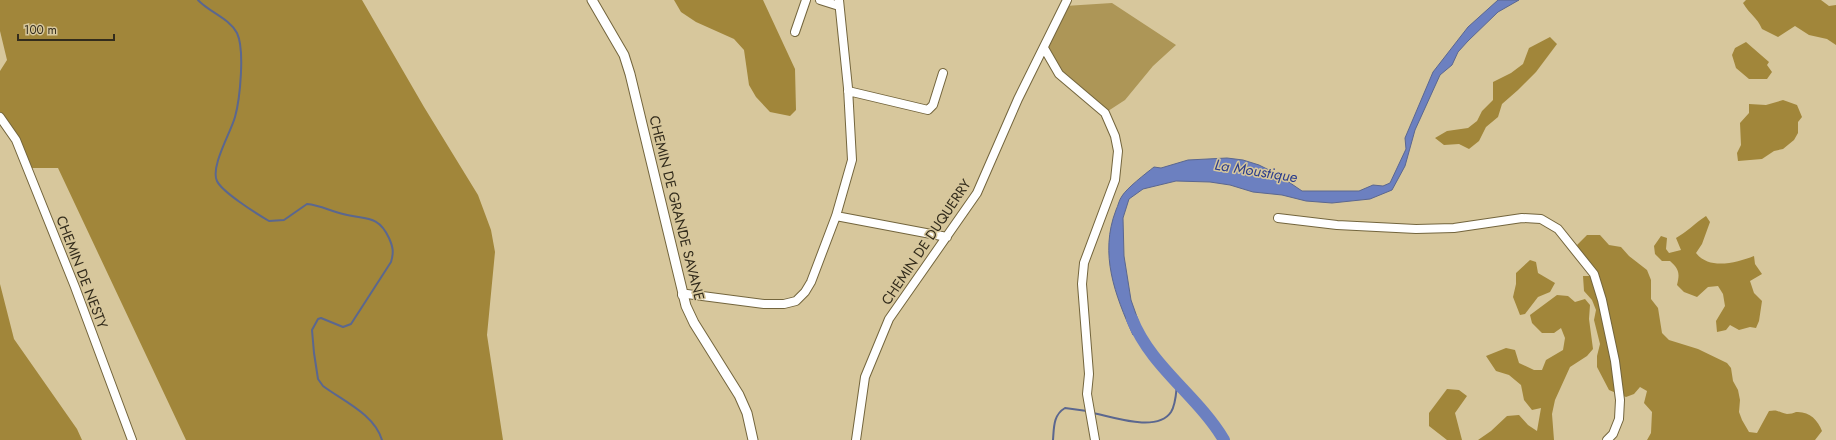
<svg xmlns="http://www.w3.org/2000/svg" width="1836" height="440" viewBox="0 0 1836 440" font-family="Jost,sans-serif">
<rect width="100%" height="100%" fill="#d7c79c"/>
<path fill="#ad9657" d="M 1112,3 L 1176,45 L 1153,66 L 1125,100 L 1105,113 L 1076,89 L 1044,48 L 1065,6 Z"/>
<path fill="#a1863a" d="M 0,0 L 362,0 L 424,107 L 478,195 L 491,230 L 495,252 L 487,335 L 503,440 L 186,440 L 58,168 L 27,168 L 0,117 L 0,71 L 7,60 L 0,31 Z
M 674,0 L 763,0 L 795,69 L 796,110 L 790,116 L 770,112 L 756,97 L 749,85 L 744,50 L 734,39 L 696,22 L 681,12 Z
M 1746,0 L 1821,0 L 1829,6 L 1836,5 L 1836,45 L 1827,39 L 1809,35 L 1795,26 L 1778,37 L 1762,29 C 1757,17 1750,15 1743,3 Z
M 1550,37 L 1557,44 L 1536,72 L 1518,90 L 1502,104 L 1498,117 L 1486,127 L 1479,141 L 1469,149 L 1459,144 L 1444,145 L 1435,138 L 1447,131 L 1468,128 L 1477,121 L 1482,111 L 1493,100 L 1493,82 L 1511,73 L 1523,64 L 1529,48 Z
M 1746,42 L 1769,62 L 1767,65 L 1772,72 L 1767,79 L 1749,79 L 1736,68 L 1732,55 L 1735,48 Z
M 1783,100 L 1797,105 L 1802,117 L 1798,122 L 1798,133 L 1794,140 L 1783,149 L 1774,151 L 1762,159 L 1738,161 L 1737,153 L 1741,145 L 1740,123 L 1749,113 L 1749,104 L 1766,105 Z
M 1706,216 L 1710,222 L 1702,244 L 1696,253 C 1709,270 1736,263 1754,256 L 1755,264 L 1762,274 L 1750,281 L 1754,293 L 1762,301 L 1759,321 L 1756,328 L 1750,327 L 1739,330 L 1730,325 L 1726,330 L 1717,332 L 1716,321 L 1725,306 L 1723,294 L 1718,286 L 1708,287 L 1697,297 L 1684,292 L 1677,285 C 1680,273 1679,269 1670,261 L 1662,261 L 1655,254 L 1654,246 L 1661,236 L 1667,238 L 1666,249 L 1669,253 L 1681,250 L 1676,238 C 1687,232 1695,223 1706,216 Z
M 1587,235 L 1600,235 L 1609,245 L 1621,247 L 1629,256 L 1647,270 L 1651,280 L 1651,299 L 1658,308 L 1662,333 L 1669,340 L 1698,349 L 1727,363 L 1731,368 L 1733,381 L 1738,390 L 1740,400 L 1739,412 L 1742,420 L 1749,432 L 1757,433 L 1769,411 C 1779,409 1779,413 1787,414 C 1790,414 1794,413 1796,412 C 1809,411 1818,420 1822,431 L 1815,440 L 1647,440 L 1651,433 L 1652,412 L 1644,403 L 1647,391 L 1640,387 L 1634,394 L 1626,397 L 1609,390 L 1597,367 L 1597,356 L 1600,344 L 1594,320 L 1596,310 L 1592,300 L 1584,291 L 1583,276 L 1591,276 L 1601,285 C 1598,272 1594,264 1582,257 L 1577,245 Z
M 1530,260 L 1536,262 L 1538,273 L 1555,283 L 1550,292 L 1538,297 L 1525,314 L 1520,315 L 1513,297 L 1516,284 L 1516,273 Z
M 0,284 L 14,339 L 77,429 L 82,440 L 0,440 Z
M 1557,295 L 1568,296 L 1575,302 L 1585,299 L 1590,305 L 1589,319 L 1593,349 L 1587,356 L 1570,367 L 1555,400 L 1552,414 L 1554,440 L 1478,440 L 1491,431 L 1507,416 L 1519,415 L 1528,425 L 1537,431 L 1541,408 L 1532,410 L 1524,400 L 1521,385 L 1509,375 L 1496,371 L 1486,356 L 1506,348 L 1515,350 L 1519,363 L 1534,370 L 1542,370 L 1546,360 L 1563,350 L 1565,338 L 1561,328 L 1554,333 L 1542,333 L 1532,323 L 1530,315 Z
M 1447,389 L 1459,390 L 1467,396 L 1455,413 L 1462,440 L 1447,440 L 1429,426 L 1429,413 Z"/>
<path fill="#6c80c0" stroke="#5b678f" d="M 1498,0 L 1519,0 L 1498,12 L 1468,41 L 1458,52 L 1452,65 L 1440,75 L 1415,130 L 1405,166 L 1392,190 L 1370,199 L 1332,203 L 1306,201 L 1282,195 L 1253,192 L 1230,185 L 1210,182 L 1176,181 L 1143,189 L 1129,199 L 1123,218 L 1124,256 L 1131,300 L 1142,331 L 1133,335 C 1115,295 1099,254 1116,210 C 1118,206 1119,200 1122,196 C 1127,188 1145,174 1154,167 L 1161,168 L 1188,160 L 1227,158 L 1243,160 L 1259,165 L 1277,174 L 1302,191 L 1359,191 L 1373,185 L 1383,186 L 1390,183 L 1406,149 L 1405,138 L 1433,72 L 1468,27 Z"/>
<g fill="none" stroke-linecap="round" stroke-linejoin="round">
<path stroke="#5b678f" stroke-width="2" d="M 198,0 C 209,12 229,18 237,33 C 245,50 240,99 235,117 C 231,132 210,167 217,181 C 222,192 257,214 269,221 L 284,220 L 307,204 C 320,205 330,211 343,214 C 365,220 378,214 389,238 C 393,247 394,252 391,262 L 351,324 L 343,327 L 321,318 L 318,319 L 312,330 L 314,353 L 318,379 L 323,386 C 343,401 374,414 382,440
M 1093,413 C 1113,417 1157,433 1171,412 C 1176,404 1176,393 1177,384
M 1053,440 C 1054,428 1053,415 1065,408 L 1087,411"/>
<path stroke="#6c80c0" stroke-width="12" d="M 1132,319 C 1151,367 1198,396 1224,440"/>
<defs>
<path id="minor" d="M 820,0 L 839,6
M 795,32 L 806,0
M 1044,48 L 1059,74 L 1105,113 L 1115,136 L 1118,151 L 1115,180 L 1084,263 L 1082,284 L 1089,374 L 1087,394 L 1095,440
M 848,91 L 928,110 L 933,105 L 943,73
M 0,117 L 16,140 L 75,287 L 132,440
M 836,216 L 947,237
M 1278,218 L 1337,225 L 1416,229 L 1454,228 L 1522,218 L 1541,219 L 1558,229 L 1594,274 L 1602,300 L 1615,361 L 1620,400 L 1619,419 L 1613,434 L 1607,440
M 682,295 L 687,294 L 764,304 L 784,304 L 796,301 L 805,292 L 811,282 L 836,216 L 852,160 L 848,88 L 839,0
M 856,440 L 865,377 L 889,319 L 977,193 L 1018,99 L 1067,0"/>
<path id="tertiary" d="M 592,0 L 624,55 L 630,74 L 686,306 L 694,323 L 739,395 L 747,413 L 753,440"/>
</defs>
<use href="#minor" stroke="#73653d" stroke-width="10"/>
<use href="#tertiary" stroke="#73653d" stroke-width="11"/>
<use href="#minor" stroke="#fff" stroke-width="8"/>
<use href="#tertiary" stroke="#fff" stroke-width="9"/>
</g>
<g text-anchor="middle" stroke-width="3" stroke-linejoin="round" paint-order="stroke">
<g font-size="14" fill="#332c1c" stroke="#d7c79c">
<text transform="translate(677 208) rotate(76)" y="5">CHEMIN DE GRANDE SAVANE</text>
<text transform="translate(926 242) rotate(-56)" y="5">CHEMIN DE DUQUERRY</text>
<text transform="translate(82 272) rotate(69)" y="5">CHEMIN DE NESTY</text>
</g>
<g font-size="15" font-style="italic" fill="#2c3e8c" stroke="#d7c79c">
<text transform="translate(1256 171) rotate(9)" y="5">La Moustique</text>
</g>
</g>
<path d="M18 34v6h96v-6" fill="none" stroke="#332c1c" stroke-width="2"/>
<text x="24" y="34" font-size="12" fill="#332c1c" stroke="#d7c79c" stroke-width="3" paint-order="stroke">100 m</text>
</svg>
